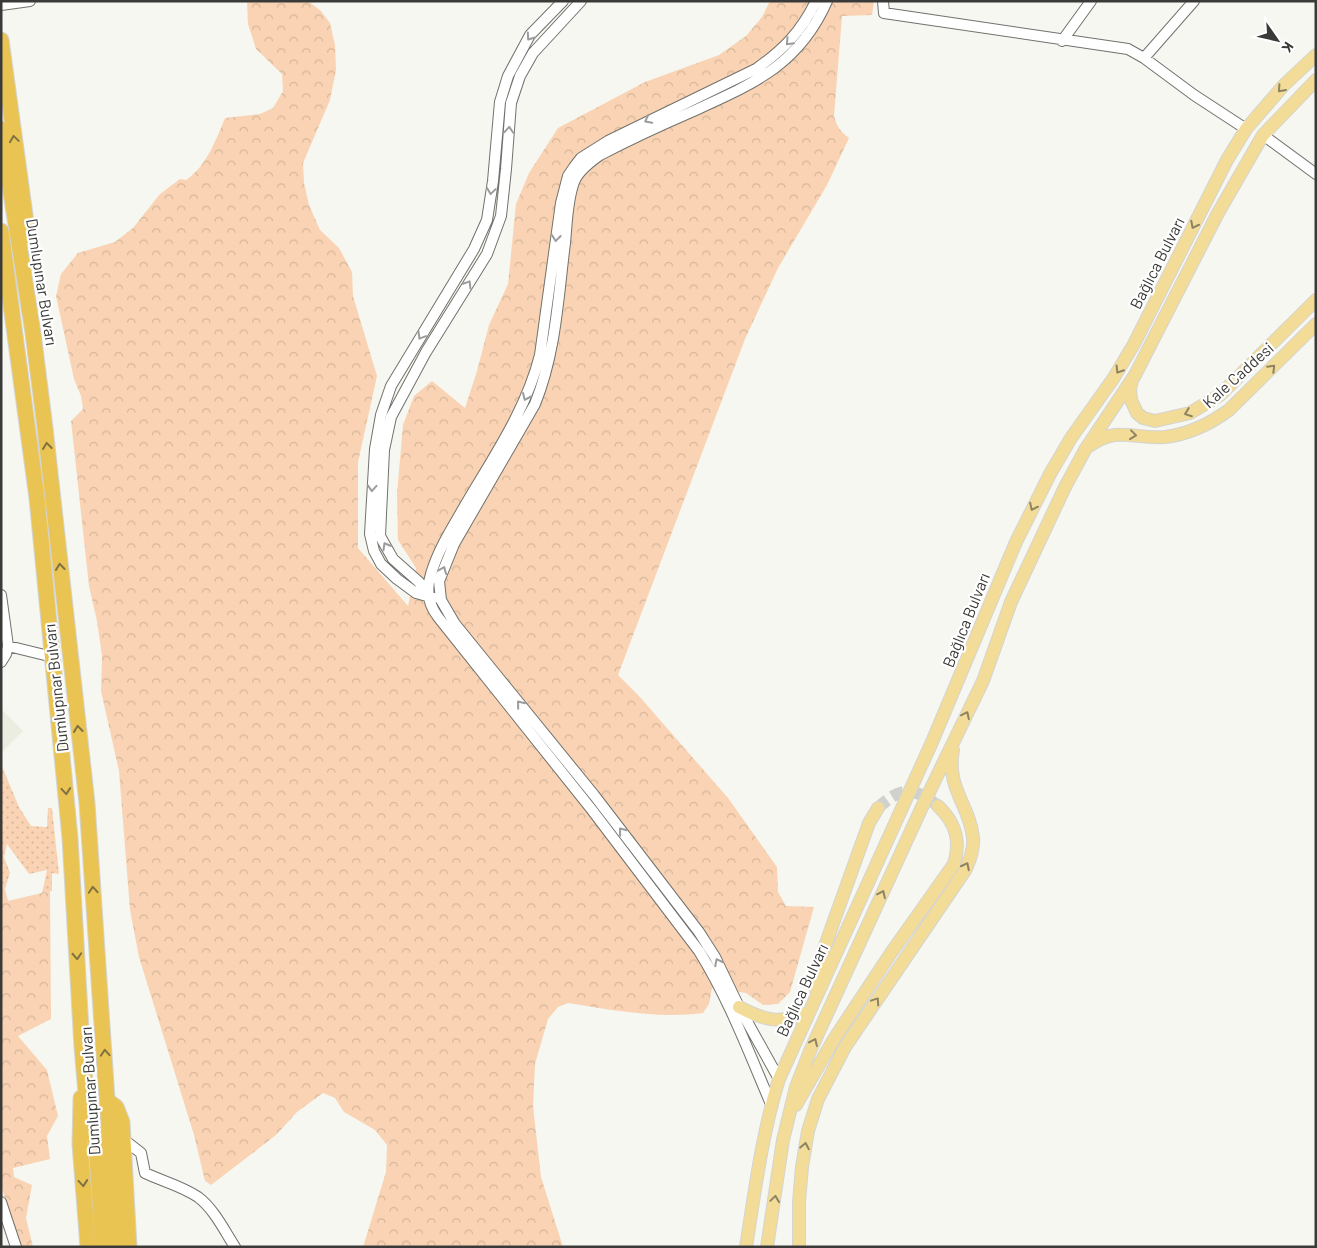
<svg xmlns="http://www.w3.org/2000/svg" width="1317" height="1248" viewBox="0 0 1317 1248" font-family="Barlow,sans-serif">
<defs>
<pattern id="grass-dots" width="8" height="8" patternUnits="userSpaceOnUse" patternTransform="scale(1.25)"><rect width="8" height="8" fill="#f9d3b3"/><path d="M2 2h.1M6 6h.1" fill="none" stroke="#d6b69b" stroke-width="1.8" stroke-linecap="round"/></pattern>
<pattern id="forest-crowns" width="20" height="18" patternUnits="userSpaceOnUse" patternTransform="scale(1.25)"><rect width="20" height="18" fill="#f9d3b3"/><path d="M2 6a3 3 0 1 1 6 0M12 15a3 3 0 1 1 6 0" fill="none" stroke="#d6b69b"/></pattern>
</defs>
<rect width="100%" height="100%" fill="#f6f7f1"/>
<path fill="#eaede0" d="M 1,709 L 23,731 L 1,753 Z"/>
<path fill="url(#grass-dots)" d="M 1,764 L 19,807 L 31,826 L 47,827 L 48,808 L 52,808 L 59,874 L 52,873 L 52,891 L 42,893 L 47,870 L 29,874 L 7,844 L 4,857 L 10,873 L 5,889 L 1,885 Z"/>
<path fill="url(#forest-crowns)" d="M 247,1 L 308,1 L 321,11 L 330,23 L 335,45 L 336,70 L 330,100 L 303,163 L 304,183 L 309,205 L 320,230 L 339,248 L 352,272 L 353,296 L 377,376 L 358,462 L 358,548 L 408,606 L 416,568 L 398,540 L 397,494 L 403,425 L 414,396 L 432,381 L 465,408 L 477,371 L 489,325 L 508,284 L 516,204 L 529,173 L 558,128 L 645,82 L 719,55 L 746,36 L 762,17 L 770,1 L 874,1 L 872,15 L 842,16 L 834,116 C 837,127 840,131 849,138 L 827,185 L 778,268 L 745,339 L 618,675 L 639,696 L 728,798 L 777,867 L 778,892 L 786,906 L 814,907 L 790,992 L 778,1004 L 763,1005 L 746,993 L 712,988 L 709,1004 L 703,1013 C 657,1019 613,1010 568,1003 L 558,1007 L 548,1019 L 535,1064 L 533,1106 L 541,1177 L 563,1247 L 363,1247 L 386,1172 L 387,1145 L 375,1130 L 344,1112 L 335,1098 L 323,1093 L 297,1112 L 276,1135 L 211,1185 L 205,1181 L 194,1135 L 139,957 L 130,910 L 119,771 L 101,691 L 102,656 L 97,621 L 89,586 L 71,421 L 83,409 L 81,396 L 74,379 L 56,296 L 61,274 L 78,253 L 115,242 L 133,228 L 160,194 L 180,179 L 186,180 C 206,167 216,140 225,118 L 260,114 L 273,108 L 283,91 L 282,74 L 256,49 L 248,24 Z
M 1,885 L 5,889 L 8,901 L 50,891 L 51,1019 L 18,1036 L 47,1070 L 58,1116 L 47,1136 L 50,1159 L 13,1168 L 14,1177 L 32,1185 L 26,1218 L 33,1247 L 22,1247 L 1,1186 Z"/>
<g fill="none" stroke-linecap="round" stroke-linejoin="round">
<path stroke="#d0d1cc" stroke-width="12" stroke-dasharray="12 6" stroke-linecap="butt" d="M 878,808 C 900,787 914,786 938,806"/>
<defs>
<path id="minor" d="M 883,1 L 884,13 L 1128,49 L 1144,58 L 1194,95 L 1246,129
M 1,5 L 30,1
M 1062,41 L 1091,1
M 1144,58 L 1194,1
M 1263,135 L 1316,174
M 1,595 L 8,646 L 6,654 L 1,662
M 429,596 L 419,582 L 393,559 L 380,536 L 384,450 L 391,417 L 426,352 L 487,254 L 501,216 L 506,169 L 511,103 L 520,76 L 533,53 L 581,1
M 434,598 L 416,593 L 397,579 L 381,564 L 374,551 L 370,534 L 375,449 L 381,415 L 391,386 L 474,249 L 487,220 L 493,181 L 500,102 L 508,76 L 530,35 L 563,1
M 8,646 L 53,657
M 779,1079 L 739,1007 L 715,957 L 699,932 L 594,795 L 455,624 L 441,600 L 439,581 L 454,544 L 535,404 C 556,352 558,298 565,243 C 567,223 567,201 574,182 C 578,171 590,162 600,155 C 629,140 659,126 689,113 C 750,85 798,67 827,1
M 771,1104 C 749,1053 729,999 699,951 L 592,810 L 438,617 C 428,604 426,589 431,574 C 438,550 451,530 463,509 C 492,459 526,411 540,355 L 561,203 L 568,176 L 574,167 L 581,158 L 608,141 L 756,69 C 783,50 801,32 816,1
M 123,1139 L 141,1153 L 145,1173 C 162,1181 182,1186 198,1197 C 214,1209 224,1230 235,1247
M 1,1202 L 16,1247"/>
<path id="major" d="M 1132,381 L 1130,389 L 1131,400 L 1137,413 L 1143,418 L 1155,421 L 1190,413 L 1220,395 L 1316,300
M 1089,446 C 1118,425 1135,440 1165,437 C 1189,434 1210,424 1229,410 L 1316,324
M 817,994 L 815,979 L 821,957 L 869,823 L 878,808
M 739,1007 C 765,1021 780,1024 808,1013
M 796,1105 L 834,1039 L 891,953 L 954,864 C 961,841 956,823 938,806
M 746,1247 C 755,1190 762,1134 779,1079 L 932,742 L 1016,542 L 1050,474 L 1071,438 L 1113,379 L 1134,344 L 1227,160 L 1246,129 L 1284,85 L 1316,55
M 767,1247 L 783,1140 L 796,1087 L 810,1051 L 922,807 L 983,681 L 1011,602 L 1065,487 L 1085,450 L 1135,375 L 1218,213 L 1263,135 L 1316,80
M 799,1247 L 799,1202 L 802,1167 L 808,1131 L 818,1099 L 845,1047 L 966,869 C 970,859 974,849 973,838 C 970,805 946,789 953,750"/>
<path id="highway" d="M 1,40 L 28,237
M 1,129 L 33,333 L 45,428 L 87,803 L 117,1247
M 1,231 L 37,498 L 70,838 L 82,1047 L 86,1093 L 96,1143 L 103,1247
M 81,1098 L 80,1144 L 88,1247
M 108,1101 L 116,1107 L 122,1122 L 129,1247"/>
</defs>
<use href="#minor" stroke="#71726d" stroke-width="12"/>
<use href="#major" stroke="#d4d4d3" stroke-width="14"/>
<use href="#highway" stroke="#d4d4d3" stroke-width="17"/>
<use href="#minor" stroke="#fff" stroke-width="10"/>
<use href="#major" stroke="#f2dc97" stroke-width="12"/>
<use href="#highway" stroke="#eac452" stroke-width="15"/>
</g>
<defs><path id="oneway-chevron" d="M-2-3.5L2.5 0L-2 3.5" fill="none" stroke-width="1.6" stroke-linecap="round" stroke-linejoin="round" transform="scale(1.25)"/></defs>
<g stroke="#9c9c9c">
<use href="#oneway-chevron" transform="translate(530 37) rotate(125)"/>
<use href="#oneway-chevron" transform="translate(789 42) rotate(133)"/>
<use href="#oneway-chevron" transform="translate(648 120) rotate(153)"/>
<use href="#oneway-chevron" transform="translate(509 130) rotate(-86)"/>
<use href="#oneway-chevron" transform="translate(491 191) rotate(98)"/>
<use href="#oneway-chevron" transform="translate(556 238) rotate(97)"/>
<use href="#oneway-chevron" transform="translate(468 284) rotate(-58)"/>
<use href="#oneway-chevron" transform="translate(421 336) rotate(121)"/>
<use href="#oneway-chevron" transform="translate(526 397) rotate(114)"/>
<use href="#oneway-chevron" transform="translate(372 488) rotate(94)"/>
<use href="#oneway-chevron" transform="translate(386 546) rotate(-120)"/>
<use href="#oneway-chevron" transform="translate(443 570) rotate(-67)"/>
<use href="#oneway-chevron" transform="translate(520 704) rotate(-129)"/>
<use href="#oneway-chevron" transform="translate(622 831) rotate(-128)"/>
<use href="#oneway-chevron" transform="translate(718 962) rotate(-117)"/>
</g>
<g stroke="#8d8363">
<use href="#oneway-chevron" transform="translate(1281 89) rotate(132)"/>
<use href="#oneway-chevron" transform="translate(1194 225) rotate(117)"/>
<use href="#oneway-chevron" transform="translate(1272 368) rotate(-45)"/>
<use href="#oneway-chevron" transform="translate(1119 370) rotate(122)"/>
<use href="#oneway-chevron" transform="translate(1188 413) rotate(159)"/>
<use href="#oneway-chevron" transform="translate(1133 435) rotate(7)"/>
<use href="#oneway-chevron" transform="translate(1033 507) rotate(116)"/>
<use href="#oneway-chevron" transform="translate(966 715) rotate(-64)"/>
<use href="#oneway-chevron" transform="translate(966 866) rotate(-63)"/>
<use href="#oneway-chevron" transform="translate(882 894) rotate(-65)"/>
<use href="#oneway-chevron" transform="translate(876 1001) rotate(-56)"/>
<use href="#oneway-chevron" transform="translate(814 1042) rotate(-65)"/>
<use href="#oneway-chevron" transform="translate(805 1146) rotate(-79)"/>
<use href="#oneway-chevron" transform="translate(775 1199) rotate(-82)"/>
</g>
<g stroke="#807142">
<use href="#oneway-chevron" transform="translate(14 139) rotate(-98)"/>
<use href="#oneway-chevron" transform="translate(47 446) rotate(-97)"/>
<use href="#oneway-chevron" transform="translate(60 567) rotate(-96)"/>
<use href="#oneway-chevron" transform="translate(78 729) rotate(-96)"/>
<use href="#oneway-chevron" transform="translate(66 791) rotate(85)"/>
<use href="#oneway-chevron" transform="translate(93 890) rotate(-94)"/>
<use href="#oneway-chevron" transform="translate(77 956) rotate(87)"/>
<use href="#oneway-chevron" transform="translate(105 1053) rotate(-94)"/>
<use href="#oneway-chevron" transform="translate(83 1183) rotate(85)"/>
</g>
<g text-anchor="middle" stroke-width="4.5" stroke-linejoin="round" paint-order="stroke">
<g font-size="16" fill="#3a3a38" stroke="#fff">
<text transform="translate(1157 263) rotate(-63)" y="6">Bağlıca Bulvarı</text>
<text transform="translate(42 282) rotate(81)" y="6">Dumlupınar Bulvarı</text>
<text transform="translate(1238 375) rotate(-42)" y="6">Kale Caddesi</text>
<text transform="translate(966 620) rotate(-68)" y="6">Bağlıca Bulvarı</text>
<text transform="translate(56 688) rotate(-96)" y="6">Dumlupınar Bulvarı</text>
<text transform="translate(802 990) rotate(-65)" y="6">Bağlıca Bulvarı</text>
<text transform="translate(90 1091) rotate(-94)" y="6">Dumlupınar Bulvarı</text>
</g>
</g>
<rect width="1317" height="1248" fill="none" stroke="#3a3a38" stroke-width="5"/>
<g transform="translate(1277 40) rotate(124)" stroke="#ffffff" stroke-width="4" paint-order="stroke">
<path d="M0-4L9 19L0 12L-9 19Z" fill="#3a3a38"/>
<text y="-8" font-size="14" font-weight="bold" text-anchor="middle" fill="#3a3a38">K</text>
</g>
</svg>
